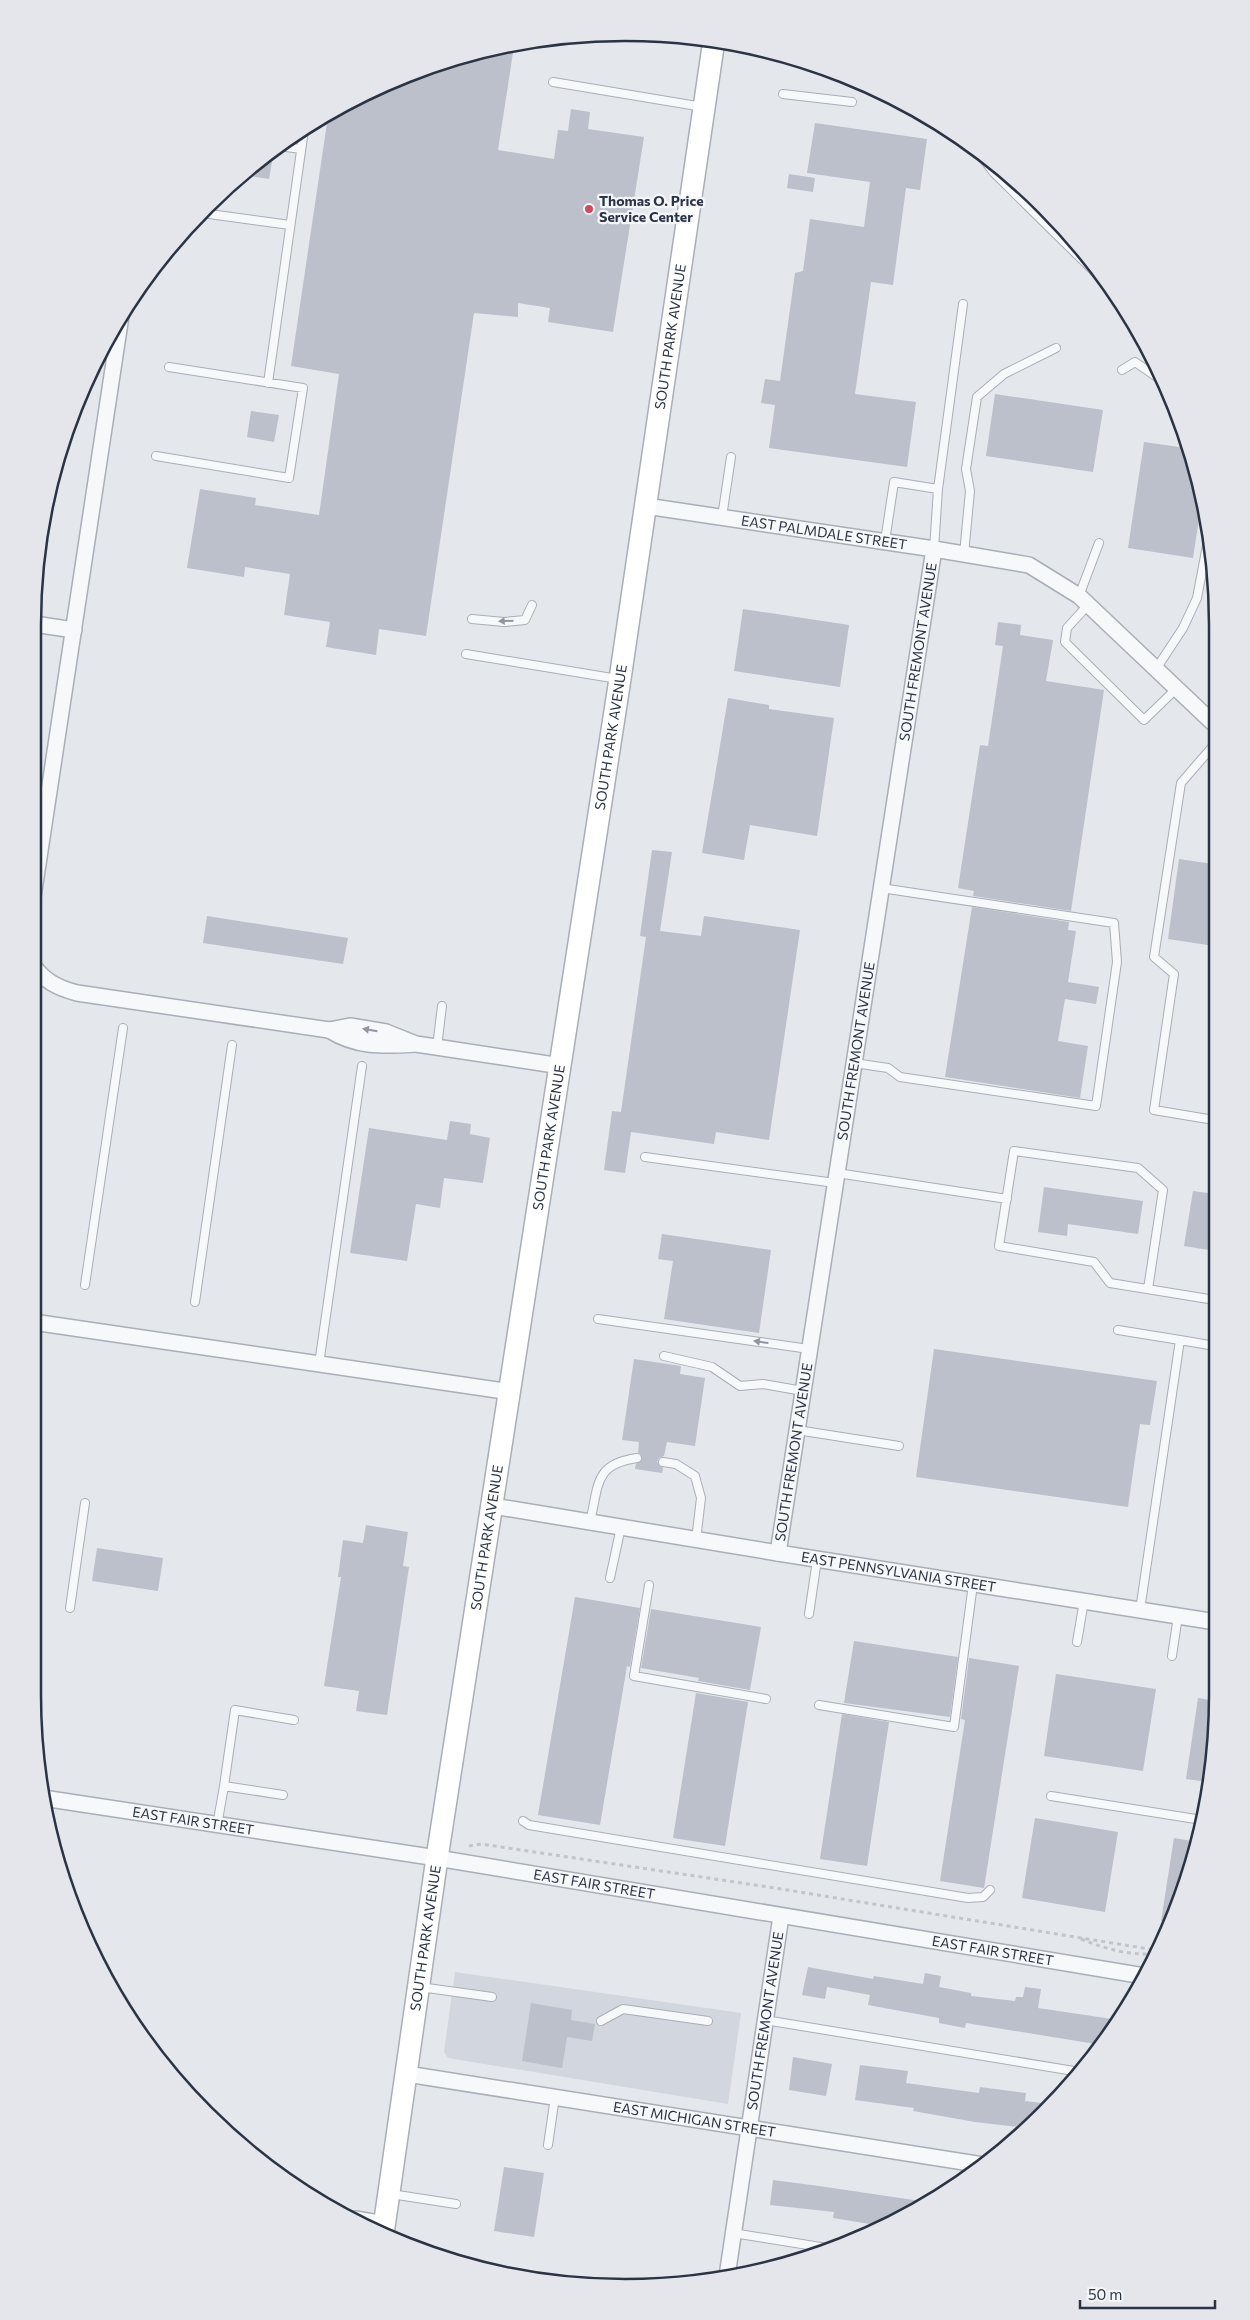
<svg xmlns="http://www.w3.org/2000/svg" width="1250" height="2320" viewBox="0 0 1250 2320" font-family="Commissioner,sans-serif">
<rect width="100%" height="100%" fill="#e4e7ec"/>
<path fill="#d2d6de" d="M 455,1972 L 741,2013 L 728,2104 L 448,2058 L 444,2052 Z"/>
<path fill="#bbc0ca" d="M 514,46 L 498,150 L 554,159 L 558,130 L 568,131 L 571,109 L 590,112 L 588,129 L 644,137 L 613,332 L 548,322 L 550,308 L 518,303 L 518,317 L 474,313 L 426,636 L 379,629 L 376,655 L 326,647 L 330,622 L 284,615 L 290,574 L 245,567 L 244,577 L 187,568 L 200,489 L 256,498 L 255,505 L 319,515 L 339,374 L 291,366 L 328,116 L 363,94 L 471,53 Z
M 815,123 L 927,139 L 920,190 L 906,188 L 893,285 L 871,282 L 855,394 L 916,402 L 907,467 L 769,448 L 775,405 L 761,403 L 765,379 L 780,381 L 795,273 L 803,271 L 810,219 L 864,227 L 870,182 L 807,173 Z
M 259,160 L 272,162 L 269,179 L 243,175 Z
M 789,174 L 815,178 L 813,192 L 787,188 Z
M 995,394 L 1103,410 L 1093,472 L 986,456 Z
M 251,411 L 279,415 L 274,442 L 247,437 Z
M 1144,442 L 1186,448 L 1201,506 L 1193,558 L 1128,548 Z
M 743,609 L 849,625 L 840,687 L 734,671 Z
M 998,622 L 1021,625 L 1020,635 L 1053,640 L 1046,681 L 1104,690 L 1071,911 L 973,896 L 974,891 L 958,888 L 980,745 L 988,746 L 1003,646 L 995,645 Z
M 728,698 L 769,705 L 769,709 L 834,718 L 817,836 L 750,825 L 744,860 L 702,853 Z
M 652,850 L 672,852 L 660,931 L 701,936 L 704,916 L 800,930 L 769,1140 L 716,1132 L 714,1144 L 631,1132 L 625,1173 L 604,1170 L 612,1111 L 621,1112 L 646,937 L 640,936 Z
M 1179,859 L 1213,864 L 1214,946 L 1168,939 Z
M 972,907 L 1069,922 L 1068,930 L 1076,931 L 1068,982 L 1099,987 L 1096,1004 L 1065,999 L 1058,1041 L 1088,1046 L 1080,1098 L 945,1077 Z
M 207,916 L 348,938 L 343,964 L 203,943 Z
M 450,1121 L 471,1124 L 470,1134 L 490,1138 L 483,1183 L 444,1178 L 440,1208 L 416,1204 L 407,1261 L 350,1253 L 369,1128 L 447,1140 Z
M 1044,1187 L 1143,1201 L 1138,1234 L 1068,1224 L 1067,1236 L 1038,1232 Z
M 1193,1191 L 1215,1194 L 1215,1251 L 1184,1246 Z
M 662,1234 L 771,1250 L 759,1333 L 664,1319 L 673,1261 L 658,1259 Z
M 934,1349 L 1157,1381 L 1150,1425 L 1140,1424 L 1128,1507 L 916,1477 Z
M 634,1359 L 681,1366 L 680,1374 L 705,1378 L 695,1446 L 667,1442 L 664,1456 L 659,1458 L 657,1462 L 663,1468 L 662,1473 L 635,1469 L 636,1464 L 642,1459 L 641,1455 L 638,1453 L 639,1442 L 622,1440 Z
M 366,1525 L 408,1532 L 403,1566 L 409,1567 L 387,1715 L 356,1711 L 359,1691 L 324,1686 L 341,1577 L 338,1577 L 343,1540 L 363,1543 Z
M 97,1548 L 163,1558 L 158,1591 L 92,1581 Z
M 575,1597 L 640,1608 L 630,1667 L 627,1666 L 600,1825 L 538,1815 Z
M 651,1609 L 761,1627 L 750,1690 L 698,1681 L 699,1678 L 641,1668 Z
M 854,1641 L 958,1657 L 950,1717 L 844,1703 Z
M 969,1658 L 1019,1666 L 984,1888 L 940,1881 L 965,1720 L 961,1719 Z
M 1056,1674 L 1156,1689 L 1143,1771 L 1044,1756 Z
M 696,1693 L 748,1702 L 725,1846 L 673,1838 Z
M 1198,1698 L 1216,1701 L 1216,1733 L 1208,1782 L 1186,1779 Z
M 842,1714 L 889,1722 L 867,1866 L 820,1859 Z
M 1035,1818 L 1118,1832 L 1105,1912 L 1022,1898 Z
M 1174,1838 L 1198,1842 L 1167,1922 L 1161,1921 Z
M 808,1967 L 873,1979 L 874,1976 L 923,1984 L 925,1973 L 941,1976 L 939,1987 L 971,1993 L 971,1996 L 1015,2001 L 1016,1997 L 1023,1997 L 1025,1987 L 1041,1989 L 1038,2008 L 1119,2020 L 1102,2045 L 966,2023 L 965,2028 L 939,2023 L 939,2018 L 868,2005 L 870,1995 L 827,1987 L 825,1999 L 802,1995 Z
M 531,2003 L 572,2010 L 571,2020 L 595,2024 L 592,2041 L 567,2037 L 562,2068 L 522,2061 Z
M 793,2057 L 832,2064 L 826,2096 L 789,2090 Z
M 860,2065 L 908,2071 L 906,2083 L 979,2093 L 980,2087 L 1026,2093 L 1025,2101 L 1050,2104 L 1027,2128 L 975,2122 L 913,2111 L 914,2108 L 855,2100 Z
M 504,2167 L 544,2173 L 534,2237 L 494,2231 Z
M 773,2180 L 819,2186 L 927,2202 L 882,2226 L 833,2218 L 834,2212 L 770,2205 Z"/>
<g fill="none" stroke-linecap="round" stroke-linejoin="round">
<defs>
<path id="lane" d="M 553,82 L 703,107
M 783,94 L 852,102
M 279,146 L 301,149
M 979,153 L 994,173 L 1111,288
M 202,213 L 290,225
M 1122,370 L 1135,362 L 1164,382
M 268,383 L 304,130
M 156,456 L 289,478 L 303,388 L 169,367
M 722,517 L 731,457
M 885,541 L 894,482 L 938,489 L 963,304
M 934,549 L 938,489
M 964,554 L 970,491 L 966,469 L 977,397 L 1004,374 L 1056,348
M 1079,596 L 1099,543
M 1088,605 L 1067,628 L 1065,642 L 1144,720 L 1177,688
M 472,619 L 504,622 L 525,620 L 532,605
M 466,654 L 618,679
M 1156,669 L 1183,628 L 1197,598 L 1209,535
M 1213,746 L 1181,783 L 1154,957 L 1174,974 L 1154,1110 L 1214,1120
M 437,1047 L 442,1006
M 854,1063 L 888,1068 L 900,1077 L 1096,1106 L 1117,962 L 1114,923 L 881,888
M 645,1157 L 835,1183
M 837,1173 L 1007,1199
M 85,1285 L 123,1028
M 1148,1289 L 1163,1190 L 1138,1168 L 1014,1151 L 999,1246 L 1094,1262 L 1110,1283 L 1215,1300
M 195,1302 L 232,1045
M 598,1319 L 809,1349
M 1118,1330 L 1180,1340
M 664,1356 L 712,1367 L 740,1386 L 763,1384 L 803,1391
M 319,1364 L 362,1066
M 797,1430 L 899,1446
M 663,1462 L 676,1464 L 695,1476 L 701,1498 L 696,1540
M 590,1522 C 599,1485 594,1464 637,1458
M 610,1578 L 621,1527
M 649,1585 L 634,1676 L 766,1699
M 70,1608 L 85,1503
M 1140,1610 L 1180,1340 L 1215,1346
M 809,1614 L 817,1560
M 1077,1642 L 1084,1601
M 1172,1656 L 1178,1616
M 819,1705 L 954,1727 L 973,1584
M 283,1795 L 224,1786 L 235,1710 L 294,1720
M 1051,1796 L 1202,1820
M 523,1821 L 529,1825 L 968,1898 L 983,1897 L 990,1890
M 217,1826 L 224,1786
M 420,1987 L 492,1997
M 765,2020 L 1080,2072
M 601,2021 L 623,2009 L 708,2021
M 548,2145 L 555,2097
M 391,2194 L 456,2204
M 733,2233 L 833,2249"/>
<g id="street">
<path id="s1" d="M 646,506 L 934,549 L 1029,565 L 1079,596 L 1213,723"/>
<path d="M 34,624 L 74,630"/>
<path d="M 33,897 L 121,316"/>
<path d="M 33,965 C 44,981 58,988 77,993 L 329,1030"/>
<path d="M 416,1044 C 383,1046 358,1048 329,1030 L 350,1026 L 386,1032 L 416,1044 L 561,1066"/>
<path d="M 33,1322 L 511,1392"/>
<path id="s2" d="M 493,1506 L 778,1553 L 1216,1622"/>
<path id="s3" d="M 778,1553 L 934,549"/>
<path id="s4" d="M 43,1798 L 437,1858 L 1144,1976"/>
<path id="s5" d="M 407,2074 L 983,2165"/>
<path d="M 355,2219 L 385,2224"/>
<path id="s6" d="M 727,2276 L 781,1916"/>
</g>
<g id="secondary">
<path id="s7" d="M 383,2234 L 437,1858 L 620,679 L 714,40"/>
</g>
</defs>
<use href="#lane" stroke="#a9aeb7" stroke-width="10"/>
<use href="#street" stroke="#a9aeb7" stroke-width="18"/>
<use href="#secondary" stroke="#a9aeb7" stroke-width="24"/>
<path stroke="#c2c5cb" stroke-width="3" stroke-dasharray="4 4" stroke-linecap="butt" d="M 469,1846 L 481,1844 L 775,1888 L 1155,1950
M 1081,1939 C 1106,1949 1127,1955 1154,1954"/>
<use href="#lane" stroke="#f7f8fa" stroke-width="8"/>
<use href="#street" stroke="#f7f8fa" stroke-width="15"/>
<use href="#secondary" stroke="#fff" stroke-width="21"/>
</g>
<defs><path id="oneway-solid" d="M-6-.8H1V-3.2L6.5 0L1 3.2V.8H-6Z" transform="scale(1.25)"/></defs>
<g fill="#9196a0">
<use href="#oneway-solid" transform="translate(506 621) rotate(178)"/>
<use href="#oneway-solid" transform="translate(370 1030) rotate(-170)"/>
<use href="#oneway-solid" transform="translate(761 1342) rotate(-172)"/>
</g>
<circle fill="#d1495b" stroke="#f4f6f9" stroke-width="2" cx="589" cy="209" r="5"/>
<g text-anchor="middle" stroke-width="4.5" stroke-linejoin="round" paint-order="stroke">
<g font-size="14" font-weight="bold" fill="#2b3445" stroke="#f4f6f9" text-anchor="start">
<text x="599" y="206">Thomas O. Price<tspan x="599" dy="16">Service Center</tspan></text>
</g>
<g font-size="14" fill="#2b3445" stroke="#f4f6f9">
<text dy="5" stroke="none"><textPath href="#s7" startOffset="1919">SOUTH PARK AVENUE</textPath></text>
<text dy="5" stroke="none"><textPath href="#s1" startOffset="180">EAST PALMDALE STREET</textPath></text>
<text dy="5" stroke="none"><textPath href="#s3" startOffset="912">SOUTH FREMONT AVENUE</textPath></text>
<text dy="5" stroke="none"><textPath href="#s7" startOffset="1514">SOUTH PARK AVENUE</textPath></text>
<text dy="5" stroke="none"><textPath href="#s3" startOffset="508">SOUTH FREMONT AVENUE</textPath></text>
<text dy="5" stroke="none"><textPath href="#s7" startOffset="1109">SOUTH PARK AVENUE</textPath></text>
<text dy="5" stroke="none"><textPath href="#s3" startOffset="102">SOUTH FREMONT AVENUE</textPath></text>
<text dy="5" stroke="none"><textPath href="#s7" startOffset="704">SOUTH PARK AVENUE</textPath></text>
<text dy="5" stroke="none"><textPath href="#s2" startOffset="411">EAST PENNSYLVANIA STREET</textPath></text>
<text dy="5" stroke="none"><textPath href="#s4" startOffset="152">EAST FAIR STREET</textPath></text>
<text dy="5" stroke="none"><textPath href="#s4" startOffset="558">EAST FAIR STREET</textPath></text>
<text dy="5" stroke="none"><textPath href="#s7" startOffset="299">SOUTH PARK AVENUE</textPath></text>
<text dy="5" stroke="none"><textPath href="#s4" startOffset="962">EAST FAIR STREET</textPath></text>
<text dy="5" stroke="none"><textPath href="#s6" startOffset="258">SOUTH FREMONT AVENUE</textPath></text>
<text dy="5" stroke="none"><textPath href="#s5" startOffset="291">EAST MICHIGAN STREET</textPath></text>
</g>
</g>
<path d="M0 0H1250V2320H0ZM625 41H625A584 584 0 0 1 1209 625V1695A584 584 0 0 1 625 2279H625A584 584 0 0 1 41 1695V625A584 584 0 0 1 625 41Z" fill="#e4e6eb" fill-rule="evenodd"/>
<path fill="none" stroke="#2b3445" stroke-width="2.5" d="M625 41H625A584 584 0 0 1 1209 625V1695A584 584 0 0 1 625 2279H625A584 584 0 0 1 41 1695V625A584 584 0 0 1 625 41Z"/>
<path d="M1080 2300v8h135v-8" fill="none" stroke="#2b3445" stroke-width="2.5"/>
<text x="1088" y="2300" font-size="15" fill="#2b3445" stroke="#f4f6f9" stroke-width="4" paint-order="stroke">50 m</text>
</svg>
